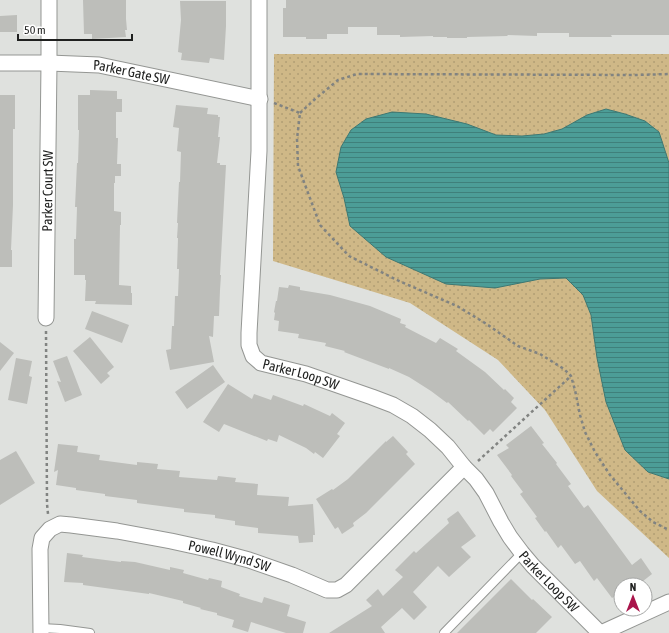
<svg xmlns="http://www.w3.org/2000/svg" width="669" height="633" viewBox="0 0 669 633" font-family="'Asap Condensed',sans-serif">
<defs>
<pattern id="grass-dots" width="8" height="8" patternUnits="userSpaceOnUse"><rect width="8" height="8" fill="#cfb887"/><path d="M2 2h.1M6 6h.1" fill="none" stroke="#b19e74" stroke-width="1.8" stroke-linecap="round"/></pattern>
<pattern id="water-rules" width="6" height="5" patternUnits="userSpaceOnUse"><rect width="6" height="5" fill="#4c9d97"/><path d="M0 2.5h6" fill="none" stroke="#3f807b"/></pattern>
</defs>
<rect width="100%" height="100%" fill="#dfe1de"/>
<path fill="url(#grass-dots)" d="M 274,54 L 669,54 L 669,558 L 597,491 L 545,410 L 498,360 L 410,303 L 273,261 Z"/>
<path fill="url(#water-rules)" stroke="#3e7873" d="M 606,109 L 625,114 L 645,121 L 659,132 L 669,163 L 669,479 L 648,472 L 625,450 L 606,402 L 597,358 L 591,315 L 583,295 L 566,278 L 540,279 L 495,288 L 446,284 L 386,257 L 350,226 L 344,198 L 336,172 L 341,147 L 351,130 L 366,119 L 392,112 L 426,114 L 467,124 L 496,135 L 522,136 L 544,134 L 562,129 L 587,115 Z"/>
<path fill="#bdbeba" d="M 83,0 L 126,0 L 126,19 L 127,30 L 125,30 L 126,37 L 92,39 L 92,34 L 84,34 Z
M 286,0 L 669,0 L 669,35 L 611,35 L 612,37 L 569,37 L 569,33 L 537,33 L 537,36 L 508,35 L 507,36 L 467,37 L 467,38 L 447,38 L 447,37 L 433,37 L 433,36 L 400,37 L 400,35 L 377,35 L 377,27 L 348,27 L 348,34 L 327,34 L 327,39 L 306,39 L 306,37 L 283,37 L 283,8 L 286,8 Z
M 180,1 L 226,1 L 226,26 L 224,60 L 210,58 L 209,63 L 181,60 L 182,53 L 178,52 L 181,20 Z
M 17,15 L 17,32 L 0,32 L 0,16 Z
M 90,90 L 117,91 L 117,99 L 122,99 L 122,112 L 116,112 L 116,138 L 118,138 L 117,164 L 121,164 L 121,176 L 115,176 L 115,183 L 114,183 L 114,211 L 121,212 L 121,225 L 120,225 L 119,285 L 131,286 L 131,293 L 132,293 L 132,305 L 95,304 L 96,301 L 85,301 L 86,280 L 85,280 L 85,275 L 74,275 L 74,239 L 76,239 L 77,207 L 75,207 L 77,163 L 78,163 L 79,130 L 78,130 L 78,95 L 90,95 Z
M 0,95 L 15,95 L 15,129 L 13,129 L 13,205 L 11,250 L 12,250 L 12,267 L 0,267 Z
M 176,105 L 208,108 L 207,114 L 218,115 L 218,117 L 220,117 L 218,137 L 220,137 L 217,163 L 220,163 L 220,165 L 226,165 L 220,275 L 221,275 L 220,290 L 219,316 L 214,316 L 213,337 L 209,336 L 214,362 L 170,370 L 166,350 L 171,349 L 172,326 L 174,326 L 175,296 L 178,296 L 179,269 L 177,269 L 178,238 L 177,238 L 178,223 L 177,223 L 179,182 L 180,182 L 181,152 L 177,151 L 179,128 L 173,127 Z
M 289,285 L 300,287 L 300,290 L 330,295 L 370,306 L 401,319 L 400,323 L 406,325 L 405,327 L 436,343 L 440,338 L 458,349 L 456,351 L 485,372 L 504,390 L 505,389 L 514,398 L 511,402 L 517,408 L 493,432 L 490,429 L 484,435 L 469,420 L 468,421 L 448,402 L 447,403 L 431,391 L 409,377 L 389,368 L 389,369 L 344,352 L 345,351 L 325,346 L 326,343 L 298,338 L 299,334 L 278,331 L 279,321 L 274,320 L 275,313 L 274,312 L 276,301 L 277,301 L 279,287 L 288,288 Z
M 92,311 L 129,325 L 122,343 L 85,329 Z
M 90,337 L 114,367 L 107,373 L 110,376 L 101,384 L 73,351 Z
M 0,342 L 14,353 L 0,371 Z
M 67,356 L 82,395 L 65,402 L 57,381 L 61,382 L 53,361 Z
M 16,358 L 32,361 L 29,376 L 32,377 L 27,404 L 8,400 Z
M 213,365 L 225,382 L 187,409 L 175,392 Z
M 228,384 L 252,399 L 254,394 L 271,400 L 273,395 L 303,406 L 304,404 L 330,416 L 332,413 L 345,423 L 337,434 L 340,436 L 323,458 L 315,452 L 314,454 L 306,448 L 279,435 L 277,442 L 268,439 L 267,441 L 224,424 L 219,432 L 203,422 Z
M 531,426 L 544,443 L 542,444 L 557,463 L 556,464 L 571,484 L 568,486 L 584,508 L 588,505 L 632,565 L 641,558 L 652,574 L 638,585 L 621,585 L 621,592 L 612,598 L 597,578 L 594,581 L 580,561 L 575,564 L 561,545 L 558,548 L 546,531 L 545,532 L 535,518 L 537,517 L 520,494 L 523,492 L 511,476 L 512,475 L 497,455 L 509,448 L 506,445 Z
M 393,436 L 408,452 L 406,454 L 415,464 L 366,513 L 353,523 L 354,526 L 342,534 L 338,527 L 335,529 L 316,499 L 332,489 L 333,490 L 348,479 L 386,441 L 386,442 Z
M 58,444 L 78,446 L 77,452 L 100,455 L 99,460 L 137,465 L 137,462 L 158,464 L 157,469 L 180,471 L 179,477 L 217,480 L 218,476 L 236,478 L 235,482 L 258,484 L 257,495 L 289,497 L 288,506 L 313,504 L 315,535 L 313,535 L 313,542 L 299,543 L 298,536 L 258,533 L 258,528 L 235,525 L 235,521 L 215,518 L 215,515 L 184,512 L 184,509 L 137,503 L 137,500 L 105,496 L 105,494 L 76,490 L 76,488 L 56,485 L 58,470 L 54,472 Z
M 16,451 L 35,483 L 0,505 L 0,460 Z
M 458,511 L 476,536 L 461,547 L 471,557 L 449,577 L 438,566 L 413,592 L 427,607 L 414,620 L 402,608 L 381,627 L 385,633 L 329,633 L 372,606 L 366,600 L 378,589 L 383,596 L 403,577 L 395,570 L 414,551 L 416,553 L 449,523 L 447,519 Z
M 67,553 L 83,555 L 82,557 L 121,562 L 121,561 L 135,562 L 170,570 L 170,567 L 184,570 L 183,573 L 208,580 L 209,578 L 222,581 L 221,587 L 240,594 L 239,596 L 262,603 L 264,597 L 290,605 L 287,616 L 306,622 L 303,633 L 286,633 L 251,622 L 248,632 L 232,627 L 234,620 L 217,615 L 217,613 L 200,609 L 201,608 L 183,603 L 183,601 L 149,593 L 149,594 L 83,585 L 83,583 L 64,582 Z
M 511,579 L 532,600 L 533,599 L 552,617 L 536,633 L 457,633 Z"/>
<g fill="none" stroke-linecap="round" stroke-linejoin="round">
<defs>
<path id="lane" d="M 41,628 L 60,629 L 90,633
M 444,633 L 522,553"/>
<g id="street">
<path id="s1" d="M 259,0 L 259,151 L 249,333 L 249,345 L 253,356 L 261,363 L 306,374 L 372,397 L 393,405 L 412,416 L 430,430 L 448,447 L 464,467 L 476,479 L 486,493 L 501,522 L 510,537 L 522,553 L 533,566 L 600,633"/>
<path id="s2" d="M 0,63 L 49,63 L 99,65 L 260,99"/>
<path id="s3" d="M 46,318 L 49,63 L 49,0"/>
<path id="s4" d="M 41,633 L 40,549 L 42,538 L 50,529 L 60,524 L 71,525 L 117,531 L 171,541 L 212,550 L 249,560 L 292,575 L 327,590 L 337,590 L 346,585 L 464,467"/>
<path d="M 601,633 L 669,602"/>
</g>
</defs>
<use href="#lane" stroke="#949693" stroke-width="10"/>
<use href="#street" stroke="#949693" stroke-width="17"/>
<path stroke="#818381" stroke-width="2.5" stroke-dasharray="3 3" stroke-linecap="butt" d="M 274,103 L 300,113 L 297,139 L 298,166 L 320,225 L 349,256 L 399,281 L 457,306 L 485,323 L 518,346 L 540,354 L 564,369 L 571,376 L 575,390 L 580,415 L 585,432 L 595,452 L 610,475 L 640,511 L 653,522 L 669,530
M 300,113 L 314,100 L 338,80 L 357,74 L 635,75 L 669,74
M 46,331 L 47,504 L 48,514
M 478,461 L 571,376"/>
<use href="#lane" stroke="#fff" stroke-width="8"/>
<use href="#street" stroke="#fff" stroke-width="15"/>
</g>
<g text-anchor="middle" stroke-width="3.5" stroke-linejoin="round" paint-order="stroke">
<g font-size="14" fill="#1f201f" stroke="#fff">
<text dy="5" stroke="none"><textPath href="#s2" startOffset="132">Parker Gate SW</textPath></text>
<text dy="5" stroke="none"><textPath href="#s3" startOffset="127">Parker Court SW</textPath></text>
<text dy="5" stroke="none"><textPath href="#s1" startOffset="409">Parker Loop SW</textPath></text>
<text dy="5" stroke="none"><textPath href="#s4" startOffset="291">Powell Wynd SW</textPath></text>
<text dy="5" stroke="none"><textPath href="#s1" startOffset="745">Parker Loop SW</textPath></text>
</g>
</g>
<g transform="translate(633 597)"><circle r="19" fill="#ffffff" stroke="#a5a6a5"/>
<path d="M0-3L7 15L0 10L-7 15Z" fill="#a9154b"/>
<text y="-6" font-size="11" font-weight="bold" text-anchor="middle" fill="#1f201f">N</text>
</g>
<path d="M18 34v6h114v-6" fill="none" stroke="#1f201f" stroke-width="2"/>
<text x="24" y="34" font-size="12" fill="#1f201f" stroke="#ffffff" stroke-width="3" paint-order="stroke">50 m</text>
</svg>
